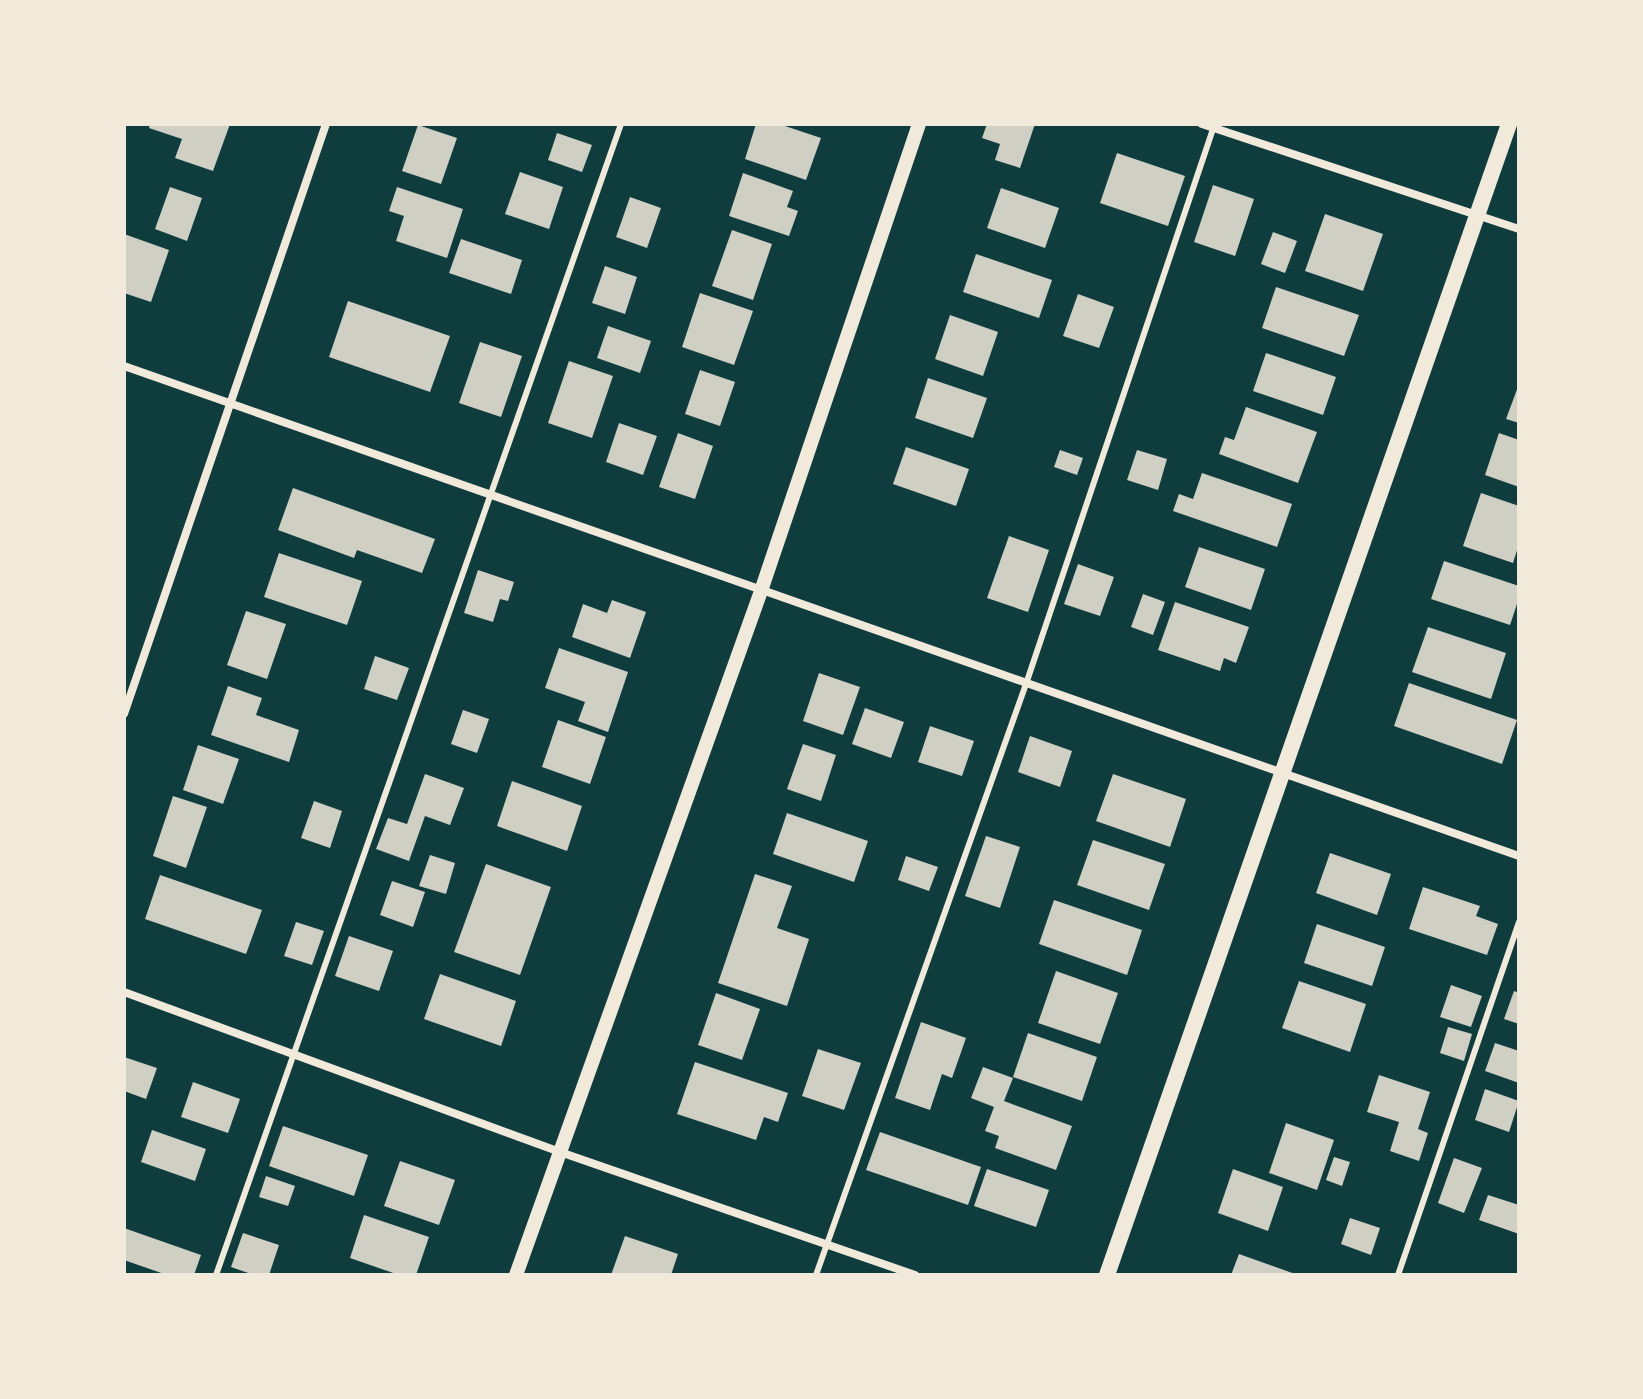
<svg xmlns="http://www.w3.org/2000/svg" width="1643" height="1399" viewBox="0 0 1643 1399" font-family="'Varela Round',sans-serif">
<rect width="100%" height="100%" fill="#0f3d3e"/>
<path fill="#cfcfc3" d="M 150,124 L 230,124 L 213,171 L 175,158 L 182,139 L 149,128 Z
M 756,124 L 779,124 L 821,138 L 806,180 L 745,159 Z
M 987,124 L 1035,124 L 1020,168 L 995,160 L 1000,144 L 982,138 Z
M 418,125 L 457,138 L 441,184 L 402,171 Z
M 557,133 L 592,145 L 582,172 L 548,160 Z
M 1117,153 L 1185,176 L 1168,226 L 1100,203 Z
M 520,172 L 563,187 L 549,229 L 505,214 Z
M 743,173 L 793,191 L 787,207 L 798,211 L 789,236 L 729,216 Z
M 1213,185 L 1254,199 L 1235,256 L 1194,242 Z
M 170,187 L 202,198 L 187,241 L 155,229 Z
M 397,187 L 463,209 L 447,258 L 396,241 L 404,216 L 389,211 Z
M 1001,188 L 1059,208 L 1045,248 L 987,228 Z
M 630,197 L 661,208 L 647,248 L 616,237 Z
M 1325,214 L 1383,234 L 1363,291 L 1305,271 Z
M 732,230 L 772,244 L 753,300 L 712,286 Z
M 1273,232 L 1297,241 L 1285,273 L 1261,264 Z
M 124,234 L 169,250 L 151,302 L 124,293 Z
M 461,239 L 522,260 L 511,294 L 449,273 Z
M 976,254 L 1052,280 L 1039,318 L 963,292 Z
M 605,266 L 637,277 L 625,314 L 592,303 Z
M 1276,287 L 1359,315 L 1344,356 L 1262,328 Z
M 700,293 L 753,311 L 734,365 L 682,347 Z
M 1078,294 L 1114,307 L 1099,348 L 1063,336 Z
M 348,301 L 450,336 L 430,392 L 329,357 Z
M 950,315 L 998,332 L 983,376 L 935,359 Z
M 608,326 L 651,341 L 640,373 L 597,358 Z
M 480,342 L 522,356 L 501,417 L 459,403 Z
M 1266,353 L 1336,377 L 1323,415 L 1253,391 Z
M 569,361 L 613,376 L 592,438 L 548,423 Z
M 700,370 L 735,382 L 720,426 L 685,414 Z
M 928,378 L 987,398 L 973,438 L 915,418 Z
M 1519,384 L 1519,423 L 1506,419 Z
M 1246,407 L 1317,432 L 1298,483 L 1219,454 L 1225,437 L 1234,440 Z
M 619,423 L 657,436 L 643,475 L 606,462 Z
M 678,433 L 713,446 L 695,499 L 659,487 Z
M 1499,433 L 1519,440 L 1519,487 L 1485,475 Z
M 906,447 L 969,469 L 956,506 L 893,484 Z
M 1060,450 L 1083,458 L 1077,475 L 1054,467 Z
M 1137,450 L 1167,459 L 1158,490 L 1127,480 Z
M 1202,473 L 1292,504 L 1277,547 L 1173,511 L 1179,494 L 1193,499 Z
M 293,488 L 435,539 L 422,573 L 357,550 L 354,558 L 278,530 Z
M 1481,493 L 1519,506 L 1519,544 L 1513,563 L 1463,546 Z
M 1009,536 L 1049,550 L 1028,612 L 987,598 Z
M 1199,547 L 1265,569 L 1251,610 L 1185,587 Z
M 279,553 L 362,581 L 347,625 L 264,597 Z
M 1444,561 L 1519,586 L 1519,598 L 1510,625 L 1431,599 Z
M 1078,564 L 1114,577 L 1100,616 L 1064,604 Z
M 478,570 L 514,582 L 508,601 L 500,599 L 493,622 L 464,613 Z
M 1143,594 L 1165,602 L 1153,635 L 1131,627 Z
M 612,600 L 646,612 L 630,658 L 572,637 L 583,604 L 607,613 Z
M 1175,602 L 1249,627 L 1236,663 L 1224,658 L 1220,671 L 1158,650 Z
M 246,611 L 286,624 L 267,679 L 227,665 Z
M 1428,627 L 1506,653 L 1491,699 L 1412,672 Z
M 559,648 L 628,672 L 608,732 L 578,721 L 585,702 L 545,688 Z
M 375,656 L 409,668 L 397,700 L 364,689 Z
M 819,673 L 860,687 L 843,735 L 803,721 Z
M 1409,683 L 1517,720 L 1502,764 L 1394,726 Z
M 228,686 L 262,698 L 256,715 L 299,730 L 289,762 L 211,735 Z
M 865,708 L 904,722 L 891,758 L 852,744 Z
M 463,710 L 489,719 L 477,753 L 451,744 Z
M 558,720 L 606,737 L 590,784 L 542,767 Z
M 930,726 L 974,741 L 962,776 L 918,762 Z
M 1030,736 L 1072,751 L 1060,787 L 1018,772 Z
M 803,744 L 836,755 L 821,801 L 787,789 Z
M 198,745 L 239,759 L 223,804 L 183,790 Z
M 425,774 L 464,788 L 450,825 L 425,816 L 409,861 L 376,849 L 388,818 L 407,824 Z
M 1113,774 L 1186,799 L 1170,847 L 1096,821 Z
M 512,781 L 582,806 L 567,851 L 497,826 Z
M 173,796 L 207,807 L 186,868 L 153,856 Z
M 314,801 L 342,811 L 330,848 L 301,838 Z
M 787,813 L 868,841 L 854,882 L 773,854 Z
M 986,836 L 1020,847 L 1000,908 L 965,896 Z
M 1093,840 L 1165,864 L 1149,910 L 1077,885 Z
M 1330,853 L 1391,874 L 1377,915 L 1316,893 Z
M 430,855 L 455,863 L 446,894 L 419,886 Z
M 906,856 L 938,867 L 929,891 L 898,880 Z
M 486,864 L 551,887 L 520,975 L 454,952 Z
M 755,874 L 792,886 L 777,928 L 809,939 L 787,1006 L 718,983 Z
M 160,875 L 262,910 L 246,954 L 145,919 Z
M 392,881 L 425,892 L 413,927 L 380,915 Z
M 1423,887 L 1480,906 L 1476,916 L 1498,924 L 1487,955 L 1409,929 Z
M 1054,900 L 1142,930 L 1127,975 L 1039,944 Z
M 296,922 L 324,931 L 312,965 L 284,956 Z
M 1317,924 L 1385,947 L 1372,986 L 1304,963 Z
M 349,936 L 393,951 L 379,991 L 335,976 Z
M 1056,971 L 1118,993 L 1100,1044 L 1038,1023 Z
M 440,974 L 516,1001 L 501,1046 L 424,1019 Z
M 1299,981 L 1366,1004 L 1350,1052 L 1282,1028 Z
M 1451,985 L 1482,996 L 1471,1027 L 1440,1017 Z
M 1514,991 L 1519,993 L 1519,1024 L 1504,1019 Z
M 716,993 L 760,1009 L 742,1060 L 698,1045 Z
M 921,1022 L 966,1038 L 952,1078 L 942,1074 L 930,1110 L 895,1098 Z
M 1448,1027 L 1472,1034 L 1464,1061 L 1440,1053 Z
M 1028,1033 L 1097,1057 L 1082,1101 L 1013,1077 Z
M 1495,1043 L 1519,1051 L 1519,1083 L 1485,1071 Z
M 818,1049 L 861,1063 L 844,1110 L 802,1096 Z
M 124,1057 L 157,1068 L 146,1099 L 124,1091 Z
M 695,1062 L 788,1093 L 778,1122 L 764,1117 L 756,1140 L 677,1114 Z
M 983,1067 L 1013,1078 L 1004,1101 L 1072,1126 L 1056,1170 L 995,1148 L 999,1136 L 985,1131 L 994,1107 L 971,1098 Z
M 1379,1075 L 1430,1092 L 1418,1129 L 1428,1133 L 1419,1161 L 1390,1151 L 1399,1122 L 1367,1112 Z
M 193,1082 L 240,1099 L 228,1133 L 181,1117 Z
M 1485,1089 L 1519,1101 L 1509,1132 L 1475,1120 Z
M 1286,1123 L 1334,1140 L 1317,1190 L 1269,1173 Z
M 283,1126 L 368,1155 L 354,1196 L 269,1166 Z
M 152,1130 L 206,1149 L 195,1181 L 141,1162 Z
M 880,1132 L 981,1167 L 968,1205 L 866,1170 Z
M 1334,1157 L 1350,1162 L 1342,1186 L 1326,1180 Z
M 1454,1158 L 1482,1168 L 1464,1213 L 1438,1203 Z
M 400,1161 L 455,1180 L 439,1225 L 384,1206 Z
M 987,1169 L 1049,1190 L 1036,1227 L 974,1206 Z
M 1233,1169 L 1283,1187 L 1268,1231 L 1218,1213 Z
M 266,1176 L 295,1186 L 288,1206 L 259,1197 Z
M 1488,1195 L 1519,1205 L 1519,1234 L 1479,1220 Z
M 364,1215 L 429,1237 L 416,1275 L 399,1275 L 350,1258 Z
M 1350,1218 L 1380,1228 L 1371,1255 L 1341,1244 Z
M 124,1228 L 201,1255 L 194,1275 L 167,1275 L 124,1260 Z
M 243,1233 L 279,1245 L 269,1275 L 254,1275 L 231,1267 Z
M 625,1236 L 678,1254 L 671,1275 L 611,1275 Z
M 1239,1254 L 1298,1275 L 1231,1275 Z"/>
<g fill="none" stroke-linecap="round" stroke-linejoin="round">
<path stroke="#f1e9da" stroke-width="6" d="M 216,1275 L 621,124
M 816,1275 L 1026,684 L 1214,126
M 1398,1275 L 1519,922"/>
<path stroke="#f1e9da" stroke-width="8" d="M 1202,124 L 1519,229
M 124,366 L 1519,856
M 124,714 L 326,124
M 124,992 L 560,1152 L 915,1275"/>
<path stroke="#f1e9da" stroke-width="14" d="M 516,1275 L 761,591 L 919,124"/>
<path stroke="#f1e9da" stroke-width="16" d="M 1107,1275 L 1509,124"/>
</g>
<rect width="1643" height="1399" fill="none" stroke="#f1e9da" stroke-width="252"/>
</svg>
